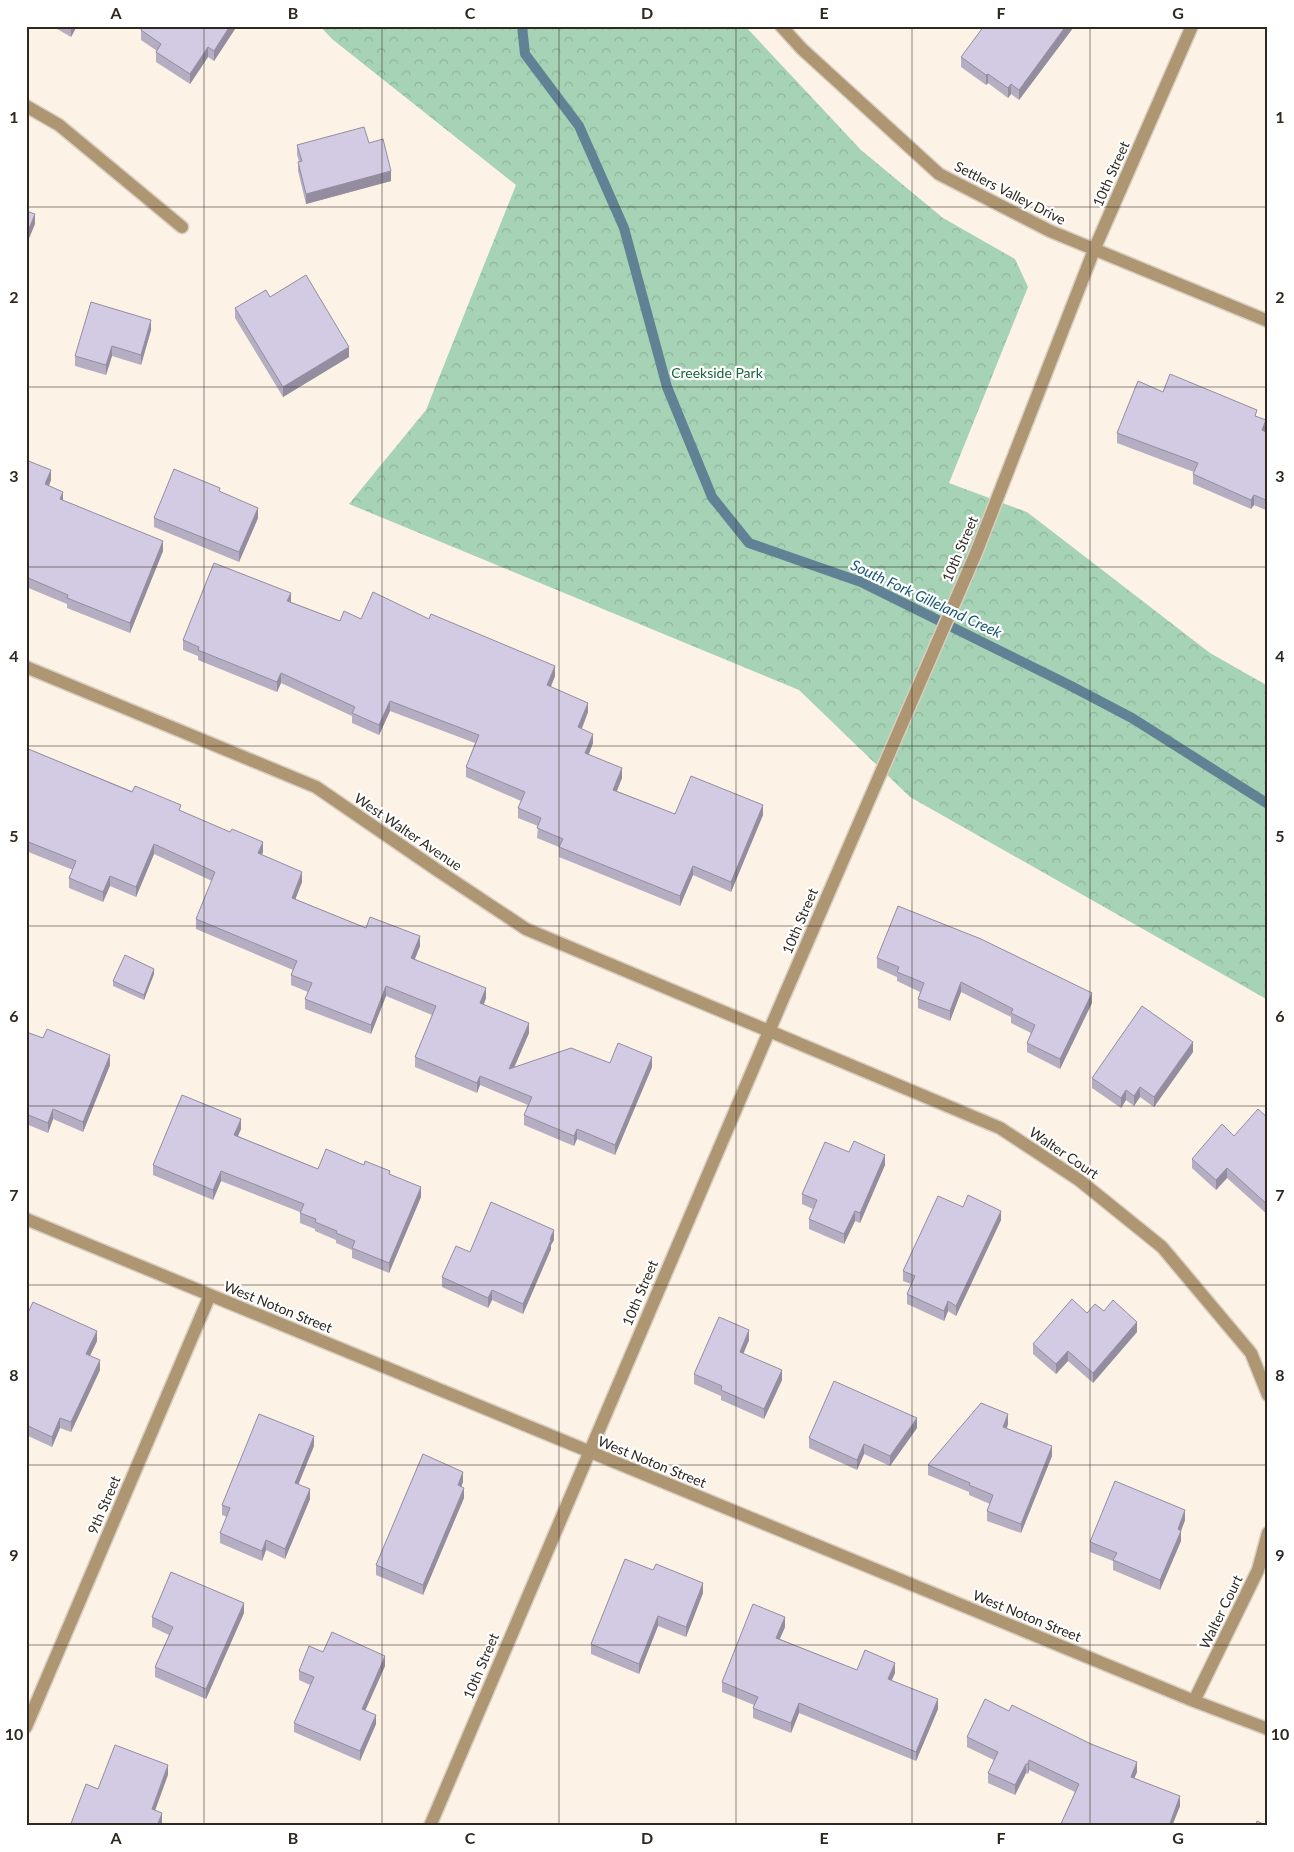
<svg xmlns="http://www.w3.org/2000/svg" width="1294" height="1852" viewBox="0 0 1294 1852" font-family="Lato,sans-serif">
<defs>
<pattern id="park-crowns" width="20" height="18" patternUnits="userSpaceOnUse" patternTransform="scale(1.25)"><rect width="20" height="18" fill="#a6d3b5"/><path d="M2 6a3 3 0 1 1 6 0M12 15a3 3 0 1 1 6 0" fill="none" stroke="#8fb59b"/></pattern>
</defs>
<rect width="100%" height="100%" fill="#fdf2e6"/>
<path fill="url(#park-crowns)" d="M 320,26 L 745,26 L 861,150 L 943,218 L 1015,259 L 1028,287 L 949,483 L 1027,512 L 1210,653 L 1268,686 L 1268,1000 L 910,797 L 799,690 L 349,504 L 426,410 L 516,185 L 332,39 Z"/>
<g fill="none" stroke-linecap="round" stroke-linejoin="round">
<path stroke="#618294" stroke-width="10" d="M 522,26 L 525,54 L 579,126 L 624,228 L 667,387 L 712,497 L 749,543 L 861,582 L 1069,685 L 1132,718 L 1268,804"/>
<defs>
<path id="minor" d="M 781,26 L 802,49 L 939,174 L 1050,231 L 1268,321
M 26,106 L 59,125 L 182,227
M 26,667 L 316,787 L 437,870 L 526,929 L 1000,1128 L 1079,1180 L 1162,1247 L 1251,1353 L 1268,1395
M 26,1219 L 1194,1701 L 1268,1729
M 1194,1701 L 1258,1570 L 1268,1533
M 26,1727 L 210,1295
M 430,1826 L 782,1001 L 976,553 L 1094,250 L 1192,26"/>
</defs>
<use href="#minor" stroke="#d8cec2" stroke-width="15"/>
<use href="#minor" stroke="#ad9671" stroke-width="12"/>
</g>
<path fill="#b5aec3" d="M 52,26 L 77,26 L 71,37 Z
M 143,26 L 237,26 L 214,61 L 208,57 L 190,84 L 156,62 L 156,52 L 157,51 L 141,40 L 141,30 Z
M 1073,26 L 1073,28 L 1019,100 L 1011,94 L 1008,98 L 988,83 L 986,85 L 961,67 L 961,57 Z
M 369,143 L 391,181 L 306,204 L 298,171 L 298,162 L 299,161 L 297,155 L 297,145 Z
M 270,297 L 349,357 L 283,397 L 235,318 L 235,308 Z
M 151,330 L 141,365 L 112,356 L 106,375 L 75,366 L 75,356 Z
M 1163,392 L 1257,417 L 1266,430 L 1265,432 L 1268,433 L 1268,511 L 1254,505 L 1251,509 L 1193,484 L 1193,474 L 1194,472 L 1117,443 L 1117,433 Z
M 26,460 L 51,480 L 49,486 L 63,501 L 163,551 L 130,633 L 67,608 L 67,604 L 26,587 Z
M 154,518 L 258,518 L 239,562 L 154,527 Z
M 291,602 L 340,621 L 361,619 L 429,619 L 555,676 L 551,687 L 588,712 L 582,729 L 593,743 L 589,754 L 622,778 L 617,791 L 675,814 L 763,815 L 731,892 L 693,875 L 680,906 L 559,857 L 559,847 L 537,838 L 538,826 L 518,818 L 518,808 L 521,801 L 466,777 L 466,767 L 475,743 L 390,711 L 379,735 L 352,723 L 352,716 L 281,683 L 277,692 L 198,660 L 198,656 L 183,650 L 183,640 Z
M 26,748 L 181,811 L 263,852 L 262,855 L 302,882 L 295,899 L 366,928 L 420,946 L 415,959 L 486,998 L 484,1004 L 529,1033 L 514,1068 L 610,1063 L 652,1067 L 615,1155 L 577,1139 L 574,1146 L 524,1125 L 524,1115 L 528,1105 L 480,1085 L 477,1093 L 415,1067 L 415,1057 L 432,1015 L 386,996 L 371,1034 L 305,1009 L 305,999 L 308,992 L 291,985 L 291,975 L 293,970 L 196,929 L 196,919 L 212,881 L 154,854 L 136,897 L 110,886 L 103,902 L 69,888 L 69,878 L 73,870 L 26,851 Z
M 877,958 L 1092,1003 L 1060,1069 L 1027,1052 L 1027,1043 L 1031,1033 L 1011,1023 L 1011,1017 L 961,992 L 950,1021 L 918,1008 L 918,999 L 920,992 L 897,981 L 897,977 L 877,968 Z
M 154,974 L 144,1000 L 113,986 L 113,981 Z
M 43,1038 L 110,1065 L 83,1132 L 53,1119 L 48,1133 L 26,1124 L 26,1041 Z
M 1193,1052 L 1154,1107 L 1140,1097 L 1134,1106 L 1126,1100 L 1121,1108 L 1092,1088 L 1092,1078 Z
M 1268,1118 L 1268,1215 L 1227,1178 L 1216,1190 L 1192,1168 L 1192,1159 Z
M 241,1129 L 238,1136 L 318,1169 L 364,1165 L 390,1174 L 421,1197 L 389,1273 L 352,1258 L 352,1250 L 336,1243 L 336,1240 L 315,1231 L 315,1229 L 300,1223 L 300,1212 L 221,1181 L 213,1200 L 153,1175 L 153,1165 Z
M 849,1152 L 885,1165 L 860,1223 L 855,1221 L 844,1244 L 809,1229 L 809,1219 L 813,1209 L 802,1204 L 802,1194 Z
M 963,1207 L 1001,1220 L 956,1316 L 948,1311 L 944,1321 L 907,1304 L 907,1294 L 911,1284 L 903,1281 L 903,1271 Z
M 554,1240 L 551,1245 L 551,1249 L 523,1314 L 492,1300 L 488,1308 L 442,1287 L 442,1277 L 470,1252 Z
M 1104,1311 L 1137,1332 L 1093,1383 L 1068,1361 L 1056,1374 L 1033,1354 L 1033,1344 L 1087,1313 Z
M 26,1317 L 97,1341 L 90,1356 L 100,1370 L 71,1432 L 60,1428 L 52,1447 L 26,1435 Z
M 749,1340 L 743,1353 L 782,1380 L 764,1419 L 721,1400 L 721,1396 L 694,1384 L 694,1374 Z
M 1008,1424 L 1007,1428 L 1052,1456 L 1021,1533 L 987,1521 L 987,1511 L 990,1504 L 969,1495 L 969,1492 L 928,1475 L 928,1465 Z
M 917,1428 L 890,1466 L 864,1454 L 857,1470 L 809,1448 L 809,1438 Z
M 314,1446 L 298,1484 L 310,1499 L 285,1559 L 266,1550 L 262,1561 L 220,1543 L 220,1533 L 227,1517 L 222,1515 L 222,1505 Z
M 463,1482 L 461,1487 L 464,1498 L 423,1595 L 376,1575 L 376,1565 Z
M 1185,1520 L 1181,1531 L 1181,1541 L 1160,1590 L 1113,1570 L 1113,1561 L 1090,1552 L 1090,1542 Z
M 703,1593 L 686,1637 L 658,1626 L 639,1674 L 591,1654 L 591,1644 Z
M 244,1613 L 206,1699 L 155,1677 L 155,1667 L 169,1635 L 152,1627 L 152,1617 Z
M 785,1627 L 780,1639 L 857,1670 L 895,1673 L 891,1680 L 938,1709 L 916,1761 L 799,1713 L 791,1733 L 753,1718 L 753,1708 L 754,1705 L 722,1692 L 722,1682 Z
M 323,1652 L 385,1666 L 365,1710 L 376,1724 L 360,1761 L 294,1732 L 294,1723 L 310,1685 L 299,1680 L 299,1671 Z
M 1009,1711 L 1137,1772 L 1134,1778 L 1180,1806 L 1172,1826 L 1060,1826 L 1075,1792 L 1029,1770 L 1028,1774 L 1026,1773 L 1015,1795 L 988,1783 L 988,1773 L 994,1760 L 967,1747 L 967,1737 Z"/>
<path fill="#948d9f" d="M 71,26 L 77,26 L 71,37 Z
M 230,26 L 237,26 L 214,61 L 214,51 Z
M 1066,26 L 1073,26 L 1073,28 L 1019,100 L 1019,90 Z
M 208,47 L 208,57 L 190,84 L 190,74 Z
M 988,74 L 988,83 L 986,85 L 986,75 Z
M 1011,84 L 1011,94 L 1008,98 L 1008,88 Z
M 391,171 L 391,181 L 306,204 L 306,194 Z
M 35,214 L 35,224 L 26,246 L 26,236 Z
M 151,320 L 151,330 L 141,365 L 141,355 Z
M 112,346 L 112,356 L 106,375 L 106,365 Z
M 349,347 L 349,357 L 283,397 L 283,387 Z
M 1266,420 L 1266,430 L 1262,440 L 1262,430 Z
M 51,470 L 51,480 L 45,494 L 45,484 Z
M 63,492 L 63,502 L 60,499 Z
M 1254,495 L 1254,505 L 1251,509 L 1251,500 Z
M 258,508 L 258,518 L 239,562 L 239,552 Z
M 163,541 L 163,551 L 130,633 L 130,623 Z
M 291,593 L 291,602 L 287,601 Z
M 555,666 L 555,676 L 547,695 L 547,685 Z
M 281,673 L 281,683 L 277,692 L 277,682 Z
M 390,701 L 390,711 L 379,735 L 379,725 Z
M 588,703 L 588,712 L 578,737 L 578,727 Z
M 593,734 L 593,743 L 585,763 L 585,753 Z
M 622,768 L 622,778 L 613,800 L 613,790 Z
M 763,805 L 763,815 L 731,892 L 731,882 Z
M 263,842 L 263,852 L 258,863 L 258,853 Z
M 154,844 L 154,854 L 136,897 L 136,887 Z
M 693,866 L 693,875 L 680,906 L 680,896 Z
M 302,872 L 302,882 L 292,908 L 292,898 Z
M 110,876 L 110,886 L 103,902 L 103,892 Z
M 420,936 L 420,946 L 411,968 L 411,958 Z
M 154,969 L 154,974 L 144,1000 L 144,995 Z
M 961,982 L 961,992 L 950,1021 L 950,1011 Z
M 386,986 L 386,996 L 371,1034 L 371,1025 Z
M 486,988 L 486,998 L 480,1013 L 480,1003 Z
M 1092,993 L 1092,1003 L 1060,1069 L 1060,1059 Z
M 529,1023 L 529,1033 L 509,1079 L 509,1069 Z
M 1193,1042 L 1193,1052 L 1154,1107 L 1154,1097 Z
M 110,1055 L 110,1065 L 83,1132 L 83,1122 Z
M 652,1057 L 652,1067 L 615,1155 L 615,1145 Z
M 480,1076 L 480,1085 L 477,1093 L 477,1083 Z
M 1140,1087 L 1140,1097 L 1134,1106 L 1134,1096 Z
M 1126,1090 L 1126,1100 L 1121,1108 L 1121,1098 Z
M 53,1109 L 53,1119 L 48,1133 L 48,1123 Z
M 241,1119 L 241,1129 L 234,1145 L 234,1135 Z
M 577,1129 L 577,1139 L 574,1146 L 574,1136 Z
M 885,1155 L 885,1165 L 860,1223 L 860,1213 Z
M 1227,1168 L 1227,1178 L 1216,1190 L 1216,1180 Z
M 221,1171 L 221,1181 L 213,1200 L 213,1190 Z
M 421,1187 L 421,1197 L 389,1273 L 389,1263 Z
M 855,1211 L 855,1221 L 844,1244 L 844,1234 Z
M 1001,1211 L 1001,1220 L 956,1316 L 956,1306 Z
M 554,1230 L 554,1240 L 551,1245 L 551,1249 L 523,1314 L 523,1304 Z
M 492,1290 L 492,1300 L 488,1308 L 488,1298 Z
M 948,1301 L 948,1311 L 944,1321 L 944,1311 Z
M 1137,1322 L 1137,1332 L 1093,1383 L 1093,1373 Z
M 749,1330 L 749,1340 L 740,1362 L 740,1352 Z
M 97,1331 L 97,1341 L 86,1364 L 86,1354 Z
M 1068,1351 L 1068,1361 L 1056,1374 L 1056,1364 Z
M 100,1360 L 100,1370 L 71,1432 L 71,1422 Z
M 782,1370 L 782,1380 L 764,1419 L 764,1409 Z
M 1008,1414 L 1008,1424 L 1003,1437 L 1003,1427 Z
M 60,1418 L 60,1428 L 52,1447 L 52,1437 Z
M 917,1418 L 917,1428 L 890,1466 L 890,1456 Z
M 314,1436 L 314,1446 L 295,1493 L 295,1483 Z
M 864,1444 L 864,1454 L 857,1470 L 857,1460 Z
M 1052,1446 L 1052,1456 L 1021,1533 L 1021,1524 Z
M 463,1472 L 463,1482 L 458,1495 L 458,1485 Z
M 464,1488 L 464,1498 L 423,1595 L 423,1585 Z
M 310,1489 L 310,1499 L 285,1559 L 285,1549 Z
M 1185,1510 L 1185,1520 L 1178,1539 L 1178,1529 Z
M 1181,1531 L 1181,1541 L 1160,1590 L 1160,1580 Z
M 266,1540 L 266,1550 L 262,1561 L 262,1551 Z
M 703,1583 L 703,1593 L 686,1637 L 686,1627 Z
M 244,1603 L 244,1613 L 206,1699 L 206,1689 Z
M 658,1616 L 658,1626 L 639,1674 L 639,1664 Z
M 785,1617 L 785,1627 L 776,1647 L 776,1638 Z
M 385,1656 L 385,1666 L 362,1718 L 362,1709 Z
M 895,1663 L 895,1673 L 888,1689 L 888,1679 Z
M 938,1699 L 938,1709 L 916,1761 L 916,1752 Z
M 799,1703 L 799,1713 L 791,1733 L 791,1723 Z
M 376,1715 L 376,1724 L 360,1761 L 360,1751 Z
M 1029,1760 L 1029,1770 L 1028,1774 L 1028,1764 Z
M 1137,1762 L 1137,1772 L 1131,1786 L 1131,1777 Z
M 1026,1764 L 1026,1773 L 1015,1795 L 1015,1785 Z
M 168,1765 L 168,1775 L 152,1819 L 152,1809 Z
M 1180,1796 L 1180,1806 L 1172,1826 L 1169,1826 Z
M 162,1813 L 162,1823 L 161,1826 L 157,1826 Z"/>
<path fill="#d3cae3" stroke="#948d9f" d="M 143,26 L 230,26 L 214,51 L 208,47 L 190,74 L 156,52 L 161,44 L 141,30 Z
M 984,26 L 1066,26 L 1019,90 L 1011,84 L 1008,88 L 988,74 L 986,75 L 961,57 Z
M 364,127 L 369,143 L 383,139 L 391,171 L 306,194 L 298,162 L 302,161 L 297,145 Z
M 26,211 L 35,214 L 26,236 Z
M 306,275 L 349,347 L 283,387 L 235,308 L 266,290 L 270,297 Z
M 91,302 L 151,320 L 141,355 L 112,346 L 106,365 L 75,356 Z
M 1170,374 L 1257,410 L 1255,416 L 1266,420 L 1262,430 L 1268,433 L 1268,462 L 1266,467 L 1268,474 L 1268,501 L 1254,495 L 1251,500 L 1193,474 L 1198,463 L 1117,433 L 1138,381 L 1163,392 Z
M 26,460 L 51,470 L 45,484 L 63,492 L 60,499 L 163,541 L 130,623 L 67,598 L 68,595 L 26,577 Z
M 174,469 L 220,488 L 219,491 L 258,508 L 239,552 L 154,518 Z
M 214,563 L 291,593 L 287,601 L 340,621 L 344,611 L 361,619 L 373,592 L 429,619 L 431,614 L 555,666 L 547,685 L 588,703 L 578,727 L 593,734 L 585,753 L 622,768 L 613,790 L 675,814 L 691,776 L 763,805 L 731,882 L 693,866 L 680,896 L 559,847 L 563,839 L 537,828 L 541,818 L 518,808 L 525,792 L 466,767 L 479,735 L 390,701 L 379,725 L 352,713 L 355,707 L 281,673 L 277,682 L 198,650 L 199,647 L 183,640 Z
M 26,748 L 132,792 L 135,786 L 181,805 L 179,810 L 230,832 L 232,829 L 263,842 L 258,853 L 302,872 L 292,898 L 366,928 L 370,917 L 420,936 L 411,958 L 486,988 L 480,1003 L 529,1023 L 509,1069 L 571,1048 L 610,1063 L 618,1043 L 652,1057 L 615,1145 L 577,1129 L 574,1136 L 524,1115 L 532,1097 L 480,1076 L 477,1083 L 415,1057 L 436,1006 L 386,986 L 371,1025 L 305,999 L 312,983 L 291,975 L 297,961 L 196,919 L 215,872 L 154,844 L 136,887 L 110,876 L 103,892 L 69,878 L 76,861 L 26,841 Z
M 898,906 L 981,939 L 1092,993 L 1060,1059 L 1027,1043 L 1035,1025 L 1011,1013 L 1013,1009 L 961,982 L 950,1011 L 918,999 L 924,983 L 897,972 L 899,967 L 877,958 Z
M 125,955 L 154,969 L 144,995 L 113,981 Z
M 1142,1006 L 1193,1042 L 1154,1097 L 1140,1087 L 1134,1096 L 1126,1090 L 1121,1098 L 1092,1078 Z
M 47,1029 L 110,1055 L 83,1122 L 53,1109 L 48,1123 L 26,1114 L 26,1041 L 29,1033 L 43,1038 Z
M 182,1095 L 241,1119 L 234,1135 L 318,1169 L 326,1149 L 364,1165 L 365,1161 L 390,1171 L 389,1174 L 421,1187 L 389,1263 L 352,1248 L 355,1241 L 336,1233 L 337,1231 L 315,1222 L 316,1219 L 300,1213 L 304,1204 L 221,1171 L 213,1190 L 153,1165 Z
M 1258,1109 L 1268,1118 L 1268,1205 L 1227,1168 L 1216,1180 L 1192,1159 L 1222,1124 L 1234,1136 Z
M 854,1141 L 885,1155 L 860,1213 L 855,1211 L 844,1234 L 809,1219 L 817,1200 L 802,1194 L 825,1142 L 849,1152 Z
M 968,1195 L 1001,1211 L 956,1306 L 948,1301 L 944,1311 L 907,1294 L 915,1276 L 903,1271 L 938,1196 L 963,1207 Z
M 491,1202 L 554,1230 L 550,1239 L 551,1240 L 523,1304 L 492,1290 L 488,1298 L 442,1277 L 456,1246 L 470,1252 Z
M 1072,1299 L 1087,1313 L 1095,1304 L 1104,1311 L 1113,1300 L 1137,1322 L 1093,1373 L 1068,1351 L 1056,1364 L 1033,1344 Z
M 33,1302 L 97,1331 L 86,1354 L 100,1360 L 71,1422 L 60,1418 L 52,1437 L 26,1425 L 26,1317 Z
M 719,1317 L 749,1330 L 740,1352 L 782,1370 L 764,1409 L 721,1390 L 722,1386 L 694,1374 Z
M 834,1381 L 917,1418 L 890,1456 L 864,1444 L 857,1460 L 809,1438 Z
M 981,1403 L 1008,1414 L 1003,1427 L 1052,1446 L 1021,1524 L 987,1511 L 993,1495 L 969,1485 L 970,1483 L 928,1465 Z
M 259,1414 L 314,1436 L 295,1483 L 310,1489 L 285,1549 L 266,1540 L 262,1551 L 220,1533 L 230,1508 L 222,1505 Z
M 423,1454 L 463,1472 L 458,1485 L 464,1488 L 423,1585 L 376,1565 Z
M 1115,1481 L 1185,1510 L 1178,1529 L 1181,1531 L 1160,1580 L 1113,1560 L 1117,1553 L 1090,1542 Z
M 625,1559 L 653,1570 L 656,1564 L 703,1583 L 686,1627 L 658,1616 L 639,1664 L 591,1644 Z
M 171,1572 L 244,1603 L 206,1689 L 155,1667 L 173,1627 L 152,1617 Z
M 753,1604 L 785,1617 L 776,1638 L 857,1670 L 865,1650 L 895,1663 L 888,1679 L 938,1699 L 916,1752 L 799,1703 L 791,1723 L 753,1708 L 758,1697 L 722,1682 Z
M 332,1632 L 385,1656 L 362,1709 L 376,1715 L 360,1751 L 294,1723 L 314,1677 L 299,1671 L 309,1646 L 323,1652 Z
M 985,1699 L 1009,1711 L 1012,1705 L 1091,1744 L 1137,1762 L 1131,1777 L 1180,1796 L 1169,1826 L 1060,1826 L 1079,1784 L 1029,1760 L 1028,1764 L 1026,1764 L 1015,1785 L 988,1773 L 998,1752 L 967,1737 Z
M 115,1745 L 168,1765 L 152,1809 L 162,1813 L 157,1826 L 70,1826 L 86,1784 L 98,1789 Z
M 1257,1821 L 1267,1826 L 1255,1826 Z"/>
<path fill="none" stroke="#2f2820" stroke-width="1" stroke-opacity="0.55" d="M 204,26 L 204,1826M 382,26 L 382,1826M 559,26 L 559,1826M 736,26 L 736,1826M 912,26 L 912,1826M 1090,26 L 1090,1826M 26,207 L 1268,207M 26,387 L 1268,387M 26,567 L 1268,567M 26,746 L 1268,746M 26,926 L 1268,926M 26,1106 L 1268,1106M 26,1285 L 1268,1285M 26,1465 L 1268,1465M 26,1645 L 1268,1645"/>
<g text-anchor="middle" stroke-width="4.5" stroke-linejoin="round" paint-order="stroke">
<g font-size="14" fill="#2f2820" stroke="#fff">
<text transform="translate(1111 174) rotate(-66)" y="5">10th Street</text>
<text transform="translate(1010 193) rotate(27)" y="5">Settlers Valley Drive</text>
<text transform="translate(960 549) rotate(-67)" y="5">10th Street</text>
<text transform="translate(408 832) rotate(34)" y="5">West Walter Avenue</text>
<text transform="translate(800 921) rotate(-67)" y="5">10th Street</text>
<text transform="translate(1064 1153) rotate(34)" y="5">Walter Court</text>
<text transform="translate(640 1293) rotate(-67)" y="5">10th Street</text>
<text transform="translate(278 1307) rotate(22)" y="5">West Noton Street</text>
<text transform="translate(652 1462) rotate(22)" y="5">West Noton Street</text>
<text transform="translate(104 1505) rotate(-67)" y="5">9th Street</text>
<text transform="translate(1221 1612) rotate(-64)" y="5">Walter Court</text>
<text transform="translate(1027 1616) rotate(22)" y="5">West Noton Street</text>
<text transform="translate(481 1666) rotate(-67)" y="5">10th Street</text>
</g>
<g font-size="14" fill="#17653c" stroke="#fff">
<text x="717" y="378">Creekside Park</text>
</g>
<g font-size="15" font-style="italic" fill="#175674" stroke="#fff">
<text transform="translate(926 599) rotate(25)" y="5">South Fork Gilleland Creek</text>
</g>
</g>
<rect width="1294" height="1852" fill="none" stroke="#ffffff" stroke-width="55"/>
<rect x="28" y="28" width="1238" height="1796" fill="none" stroke="#2f2820" stroke-width="2"/>
<g font-size="16" text-anchor="middle" font-weight="bold" fill="#2f2820">
<text x="116" y="19">A</text>
<text x="293" y="19">B</text>
<text x="470" y="19">C</text>
<text x="647" y="19">D</text>
<text x="824" y="19">E</text>
<text x="1001" y="19">F</text>
<text x="1178" y="19">G</text>
<text x="14" y="123">1</text>
<text x="1280" y="123">1</text>
<text x="14" y="303">2</text>
<text x="1280" y="303">2</text>
<text x="14" y="482">3</text>
<text x="1280" y="482">3</text>
<text x="14" y="662">4</text>
<text x="1280" y="662">4</text>
<text x="14" y="842">5</text>
<text x="1280" y="842">5</text>
<text x="14" y="1022">6</text>
<text x="1280" y="1022">6</text>
<text x="14" y="1201">7</text>
<text x="1280" y="1201">7</text>
<text x="14" y="1381">8</text>
<text x="1280" y="1381">8</text>
<text x="14" y="1561">9</text>
<text x="1280" y="1561">9</text>
<text x="14" y="1740">10</text>
<text x="1280" y="1740">10</text>
<text x="116" y="1844">A</text>
<text x="293" y="1844">B</text>
<text x="470" y="1844">C</text>
<text x="647" y="1844">D</text>
<text x="824" y="1844">E</text>
<text x="1001" y="1844">F</text>
<text x="1178" y="1844">G</text>
</g>
</svg>
